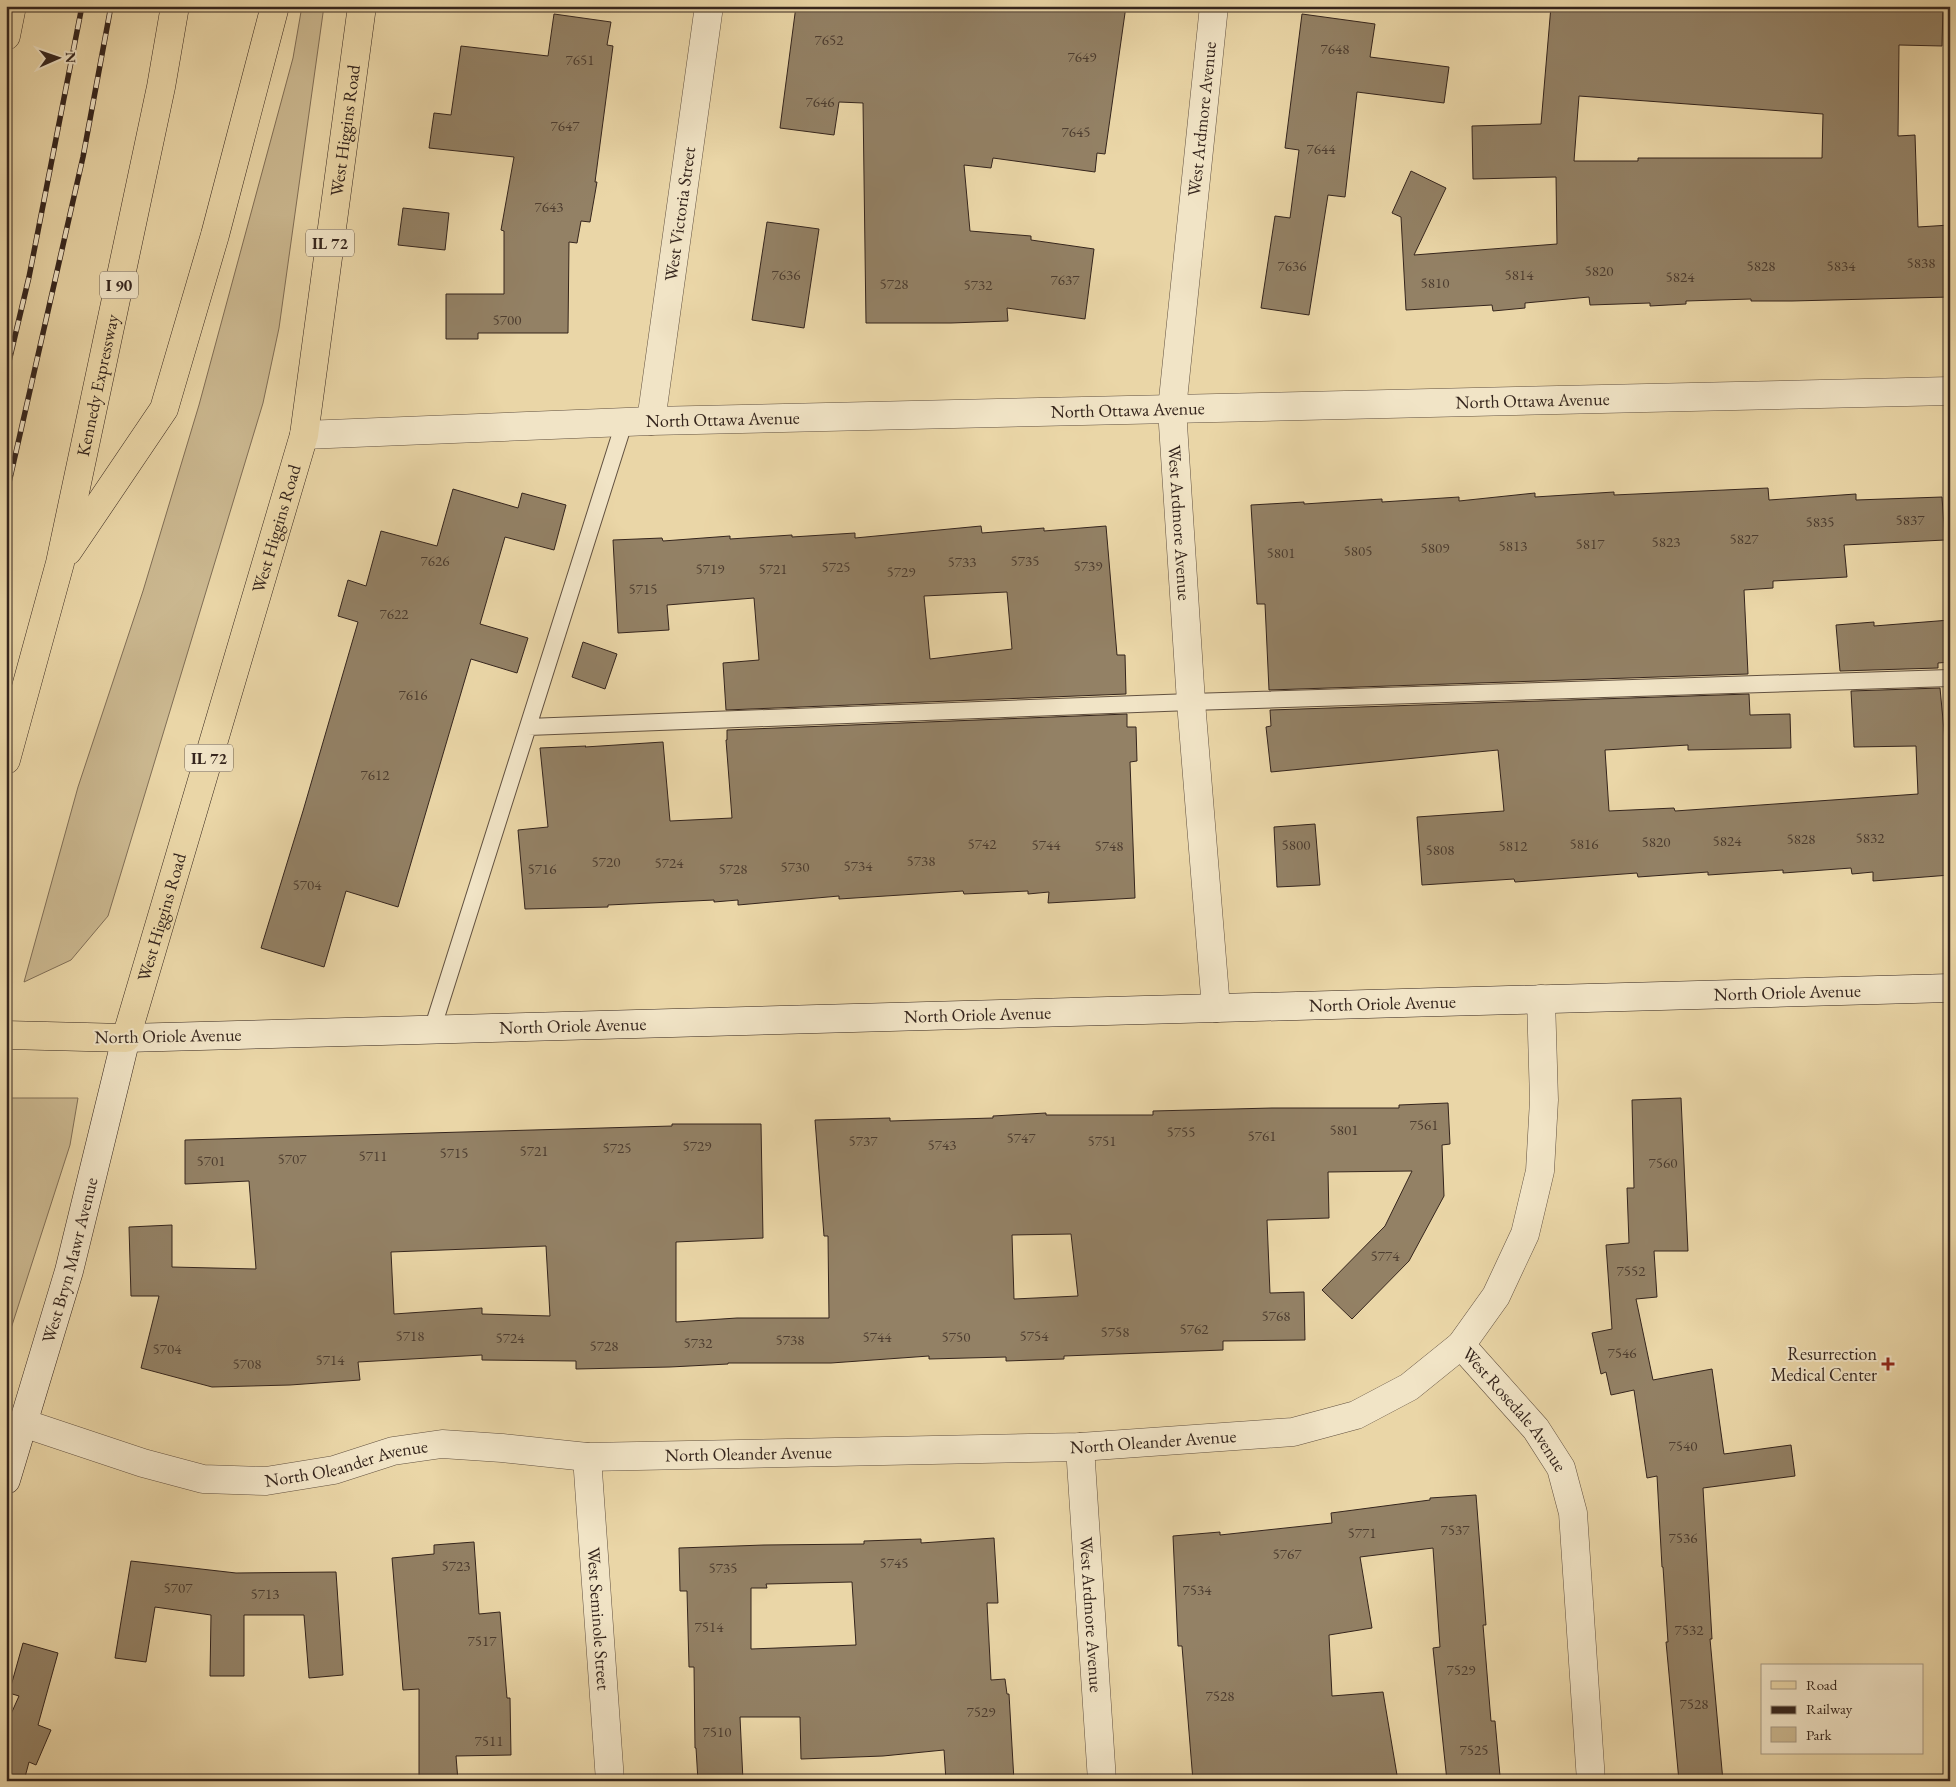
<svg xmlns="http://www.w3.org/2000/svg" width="1956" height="1787" viewBox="0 0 1956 1787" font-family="'EB Garamond',serif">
<rect width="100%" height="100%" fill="#ead6a7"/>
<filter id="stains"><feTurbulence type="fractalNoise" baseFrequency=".004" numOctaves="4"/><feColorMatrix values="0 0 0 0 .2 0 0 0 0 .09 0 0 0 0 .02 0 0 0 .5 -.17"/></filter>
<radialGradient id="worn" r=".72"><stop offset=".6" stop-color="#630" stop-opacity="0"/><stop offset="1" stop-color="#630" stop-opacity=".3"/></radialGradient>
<path fill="#cbb890" stroke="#806e56" d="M 302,6 L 324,6 L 279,328 L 263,403 L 108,916 L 71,960 L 24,982 L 78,787 L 143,591 L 199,405 L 293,58 Z
M 6,1098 L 78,1098 L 70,1145 L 6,1344 Z"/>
<path fill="#938165" stroke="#35251d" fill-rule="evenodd" d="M 796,6 L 1126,6 L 1105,154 L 1097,153 L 1095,172 L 993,158 L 991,168 L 964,165 L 970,231 L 1031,236 L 1031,240 L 1094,249 L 1085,319 L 1007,308 L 1008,321 L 951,323 L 866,323 L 863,103 L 839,102 L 834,135 L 780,128 Z
M 1551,6 L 1943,6 L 1942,46 L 1899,45 L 1898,136 L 1915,135 L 1918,227 L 1950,225 L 1950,297 L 1792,301 L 1751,301 L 1751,299 L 1686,301 L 1686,304 L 1650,306 L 1650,303 L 1590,305 L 1589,297 L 1525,303 L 1525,308 L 1493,311 L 1492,305 L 1406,310 L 1401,217 L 1392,213 L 1411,171 L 1446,188 L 1414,255 L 1557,244 L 1556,177 L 1473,179 L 1472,126 L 1541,124 ZM 1579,96 L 1823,114 L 1822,158 L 1638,158 L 1638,161 L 1574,161 Z
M 554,14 L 611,22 L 607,45 L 613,46 L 595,182 L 597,182 L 590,222 L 581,221 L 577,243 L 569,242 L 568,333 L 478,333 L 478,339 L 446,339 L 446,294 L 504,294 L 504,231 L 501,230 L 514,157 L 429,148 L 434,113 L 451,115 L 461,46 L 548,56 Z
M 1302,14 L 1375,24 L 1370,57 L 1449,67 L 1444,103 L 1357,92 L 1345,197 L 1328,195 L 1309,315 L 1261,308 L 1275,216 L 1290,218 L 1299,150 L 1285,148 Z
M 403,208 L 449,213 L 445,250 L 398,245 Z
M 767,222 L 819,229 L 804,328 L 752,320 Z
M 1768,488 L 1769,500 L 1856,494 L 1856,500 L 1942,497 L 1945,540 L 1844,545 L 1847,577 L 1773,581 L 1773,588 L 1744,590 L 1748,674 L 1269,690 L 1265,604 L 1257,604 L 1251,505 L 1304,502 L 1304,504 L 1382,499 L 1382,502 L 1459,497 L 1459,501 L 1535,493 L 1535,497 L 1614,492 L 1614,495 Z
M 453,489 L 518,508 L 522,493 L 566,505 L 554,550 L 505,537 L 480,624 L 528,638 L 517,673 L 471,659 L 398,907 L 346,891 L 324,967 L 261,948 L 303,811 L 358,622 L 338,616 L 348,580 L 366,586 L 381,531 L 437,546 Z
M 981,526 L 982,533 L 1044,528 L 1044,531 L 1106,526 L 1117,655 L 1125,655 L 1126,694 L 726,710 L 723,663 L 759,660 L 754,598 L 667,605 L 669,630 L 618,633 L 613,540 L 662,538 L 663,541 L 730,536 L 730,539 L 792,535 L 792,537 L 855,533 L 855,538 ZM 1007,592 L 1012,649 L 930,659 L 924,596 Z
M 1950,620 L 1950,662 L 1938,663 L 1938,668 L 1840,671 L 1836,625 L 1874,622 L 1874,626 Z
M 583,642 L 617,654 L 605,689 L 572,677 Z
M 1940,688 L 1950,794 L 1950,875 L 1873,881 L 1873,872 L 1852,874 L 1851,868 L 1783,873 L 1783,870 L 1708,875 L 1708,872 L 1638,877 L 1637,873 L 1515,882 L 1514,879 L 1422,885 L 1417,817 L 1504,811 L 1498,750 L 1271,772 L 1266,727 L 1271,726 L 1270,710 L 1749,694 L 1750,715 L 1790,714 L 1791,748 L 1688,750 L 1688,745 L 1605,750 L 1609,811 L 1674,808 L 1675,811 L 1918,794 L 1916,746 L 1854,747 L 1851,691 Z
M 1127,714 L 1127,727 L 1136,727 L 1137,761 L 1130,762 L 1135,898 L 1048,903 L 1049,892 L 1028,894 L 1028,891 L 964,894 L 963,891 L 839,899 L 839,896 L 738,905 L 738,900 L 714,902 L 714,900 L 608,905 L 608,907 L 525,909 L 518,830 L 548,827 L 540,748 L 586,746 L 585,747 L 663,742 L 670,821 L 732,818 L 726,740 L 727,740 L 727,730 Z
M 1315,824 L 1320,885 L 1277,887 L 1274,827 Z
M 1681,1098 L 1688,1251 L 1654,1251 L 1657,1297 L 1636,1299 L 1653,1380 L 1712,1369 L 1724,1454 L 1791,1445 L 1795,1476 L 1703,1488 L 1712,1639 L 1710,1639 L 1723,1781 L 1679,1781 L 1666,1642 L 1668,1642 L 1663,1567 L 1662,1567 L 1657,1476 L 1647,1478 L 1634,1390 L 1611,1395 L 1606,1372 L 1601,1374 L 1592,1333 L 1612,1329 L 1606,1245 L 1629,1243 L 1627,1188 L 1634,1188 L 1632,1100 Z
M 1448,1103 L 1450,1144 L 1442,1145 L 1444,1196 L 1409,1261 L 1352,1319 L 1322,1290 L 1385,1226 L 1412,1171 L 1328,1172 L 1329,1218 L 1267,1220 L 1270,1293 L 1304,1292 L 1305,1340 L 1223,1341 L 1223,1350 L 1064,1356 L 1064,1359 L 1006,1361 L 1006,1357 L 929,1359 L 929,1356 L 831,1363 L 728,1363 L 728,1364 L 670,1367 L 576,1369 L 576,1361 L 482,1360 L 482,1355 L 358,1362 L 360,1380 L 290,1385 L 212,1387 L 141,1368 L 159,1296 L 131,1296 L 129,1227 L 172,1225 L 172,1267 L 256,1269 L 249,1181 L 185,1184 L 185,1140 L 672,1126 L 672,1124 L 761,1124 L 763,1238 L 676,1242 L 676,1322 L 737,1318 L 829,1318 L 828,1236 L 824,1236 L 815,1120 L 890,1118 L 890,1121 L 993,1118 L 993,1116 L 1046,1113 L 1046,1115 L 1153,1115 L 1153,1111 L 1272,1108 L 1399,1108 L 1399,1105 ZM 1071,1234 L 1078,1296 L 1014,1299 L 1012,1235 ZM 546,1246 L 550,1316 L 482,1314 L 482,1308 L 394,1314 L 391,1252 Z
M 1476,1495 L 1486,1625 L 1483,1625 L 1491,1721 L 1495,1721 L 1500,1776 L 1447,1781 L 1433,1648 L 1440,1647 L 1433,1548 L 1360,1557 L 1372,1628 L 1329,1635 L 1332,1696 L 1383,1692 L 1398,1781 L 1193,1781 L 1182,1646 L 1178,1646 L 1173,1536 L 1220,1532 L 1220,1535 L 1332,1523 L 1331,1513 L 1430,1500 L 1430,1498 Z
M 994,1538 L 998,1603 L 987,1603 L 991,1680 L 1005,1679 L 1007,1694 L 1009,1694 L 1014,1781 L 946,1781 L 944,1750 L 883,1756 L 801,1759 L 800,1717 L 740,1717 L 743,1781 L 698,1781 L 696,1748 L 695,1748 L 694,1667 L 689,1667 L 687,1591 L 680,1591 L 679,1548 L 764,1545 L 864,1544 L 864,1541 L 921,1539 L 921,1543 ZM 852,1582 L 856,1645 L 751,1649 L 751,1588 L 767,1588 L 766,1584 Z
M 474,1542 L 479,1614 L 500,1612 L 507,1698 L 510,1698 L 511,1755 L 456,1756 L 458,1781 L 419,1781 L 419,1689 L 403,1690 L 392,1558 L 434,1554 L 434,1545 Z
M 131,1561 L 236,1573 L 336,1572 L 343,1675 L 309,1678 L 304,1615 L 244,1615 L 244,1676 L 210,1676 L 211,1615 L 155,1607 L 146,1662 L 115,1658 Z
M 23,1643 L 58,1653 L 38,1725 L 51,1730 L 36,1765 L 29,1762 L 24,1781 L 6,1781 L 6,1712 L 11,1714 L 19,1696 L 9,1693 Z"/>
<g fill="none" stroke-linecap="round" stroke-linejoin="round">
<defs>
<path id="lane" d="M 528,727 L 1191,702 L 1950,678
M 432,1030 L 624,423"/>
<g id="street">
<path id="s1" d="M 1214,6 L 1172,409 L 1191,702 L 1216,1008"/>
<path id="s2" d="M 651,421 L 709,6"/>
<path id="s3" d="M 304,435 L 651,421 L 1950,391"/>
<path id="s4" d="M 1461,1345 L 1536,1429 L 1561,1468 L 1573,1513 L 1591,1781"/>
<path id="s5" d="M 23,1423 L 143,1463 L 203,1479 L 266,1481 L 334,1470 L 393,1451 L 442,1444 L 502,1448 L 587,1457 L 1080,1447 L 1293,1432 L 1356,1415 L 1409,1387 L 1461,1345 L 1496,1296 L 1525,1234 L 1540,1171 L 1544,1100 L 1541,999"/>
<path id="s6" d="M 1080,1447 L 1102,1781"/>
<path id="s7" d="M 587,1457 L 610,1781"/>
</g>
<g id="secondary">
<path id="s8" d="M 6,1480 L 69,1271 L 126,1038 L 1950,988"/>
</g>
<g id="primary">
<path id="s9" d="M 6,1035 L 126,1038 L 304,435 L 362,6"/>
</g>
<g id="highway">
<path d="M 6,36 L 12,6"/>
<path d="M 68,551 L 164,409 L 215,235 L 275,6"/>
<path id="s10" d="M 6,760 L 60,563 L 161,87 L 175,6"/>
</g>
</defs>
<use href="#lane" stroke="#625140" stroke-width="18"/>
<use href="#street" stroke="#625140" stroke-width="29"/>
<use href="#secondary" stroke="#35251d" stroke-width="29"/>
<use href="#primary" stroke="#35251d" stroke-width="29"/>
<use href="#highway" stroke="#35251d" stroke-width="29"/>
<use href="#lane" stroke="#f1e4c6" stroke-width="16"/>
<use href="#street" stroke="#f1e4c6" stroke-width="28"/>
<use href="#secondary" stroke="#f1e4c6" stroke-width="28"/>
<use href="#primary" stroke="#ead6a7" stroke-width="28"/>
<use href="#highway" stroke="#ead6a7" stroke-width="28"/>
<defs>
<path id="rail" d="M 6,374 L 29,277 L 82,6
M 6,496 L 83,157 L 111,6"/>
</defs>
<use href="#rail" stroke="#35251d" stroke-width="5.5"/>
<use href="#rail" stroke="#f1e4c6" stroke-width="4" stroke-dasharray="11" stroke-linecap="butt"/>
</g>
<path fill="#8f2418" stroke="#f1e4c6" stroke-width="2" d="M1885.5 1356.5h5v5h5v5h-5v5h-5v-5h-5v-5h5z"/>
<g text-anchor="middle" stroke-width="4" stroke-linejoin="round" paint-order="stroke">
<g font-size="15" fill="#4c3c2f">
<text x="829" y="45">7652</text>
<text x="1335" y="54">7648</text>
<text x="1082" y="62">7649</text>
<text x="580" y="65">7651</text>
<text x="820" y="107">7646</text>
<text x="565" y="131">7647</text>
<text x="1076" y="137">7645</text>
<text x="1321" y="154">7644</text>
<text x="549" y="212">7643</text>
<text x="1921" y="268">5838</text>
<text x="1292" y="271">7636</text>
<text x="1761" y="271">5828</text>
<text x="1841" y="271">5834</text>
<text x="1599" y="276">5820</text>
<text x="786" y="280">7636</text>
<text x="1519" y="280">5814</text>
<text x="1680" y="282">5824</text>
<text x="1065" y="285">7637</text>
<text x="1435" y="288">5810</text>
<text x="894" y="289">5728</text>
<text x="978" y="290">5732</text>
<text x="507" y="325">5700</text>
<text x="1910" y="525">5837</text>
<text x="1820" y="527">5835</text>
<text x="1744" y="544">5827</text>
<text x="1666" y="547">5823</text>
<text x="1590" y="549">5817</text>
<text x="1513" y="551">5813</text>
<text x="1435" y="553">5809</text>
<text x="1358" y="556">5805</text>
<text x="1281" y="558">5801</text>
<text x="435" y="566">7626</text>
<text x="1025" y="566">5735</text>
<text x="962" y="567">5733</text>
<text x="1088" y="571">5739</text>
<text x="836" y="572">5725</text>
<text x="710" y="574">5719</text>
<text x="773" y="574">5721</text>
<text x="901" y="577">5729</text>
<text x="643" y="594">5715</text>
<text x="394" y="619">7622</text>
<text x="413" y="700">7616</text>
<text x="375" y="780">7612</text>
<text x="1870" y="843">5832</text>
<text x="1801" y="844">5828</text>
<text x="1727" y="846">5824</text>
<text x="1656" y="847">5820</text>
<text x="982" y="849">5742</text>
<text x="1584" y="849">5816</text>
<text x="1046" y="850">5744</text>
<text x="1296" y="850">5800</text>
<text x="1109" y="851">5748</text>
<text x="1513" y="851">5812</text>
<text x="1440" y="855">5808</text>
<text x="921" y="866">5738</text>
<text x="606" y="867">5720</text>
<text x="669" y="868">5724</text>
<text x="858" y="871">5734</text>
<text x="795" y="872">5730</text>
<text x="542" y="874">5716</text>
<text x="733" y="874">5728</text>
<text x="307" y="890">5704</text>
<text x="1424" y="1130">7561</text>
<text x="1344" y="1135">5801</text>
<text x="1181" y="1137">5755</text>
<text x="1262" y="1141">5761</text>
<text x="1021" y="1143">5747</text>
<text x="863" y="1146">5737</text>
<text x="1102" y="1146">5751</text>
<text x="942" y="1150">5743</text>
<text x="697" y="1151">5729</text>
<text x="617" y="1153">5725</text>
<text x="534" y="1156">5721</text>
<text x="454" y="1158">5715</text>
<text x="373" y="1161">5711</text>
<text x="292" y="1164">5707</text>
<text x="211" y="1166">5701</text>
<text x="1663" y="1168">7560</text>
<text x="1385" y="1261">5774</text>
<text x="1631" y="1276">7552</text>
<text x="1276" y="1321">5768</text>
<text x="1194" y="1334">5762</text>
<text x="1115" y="1337">5758</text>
<text x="410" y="1341">5718</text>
<text x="1034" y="1341">5754</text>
<text x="877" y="1342">5744</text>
<text x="956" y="1342">5750</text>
<text x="510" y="1343">5724</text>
<text x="790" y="1345">5738</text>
<text x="698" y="1348">5732</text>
<text x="604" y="1351">5728</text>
<text x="167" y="1354">5704</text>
<text x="1622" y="1358">7546</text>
<text x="330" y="1365">5714</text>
<text x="247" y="1369">5708</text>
<text x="1683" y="1451">7540</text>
<text x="1455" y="1535">7537</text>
<text x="1362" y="1538">5771</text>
<text x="1683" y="1543">7536</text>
<text x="1287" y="1559">5767</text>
<text x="894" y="1568">5745</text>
<text x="456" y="1571">5723</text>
<text x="723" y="1573">5735</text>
<text x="178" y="1593">5707</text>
<text x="1197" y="1595">7534</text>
<text x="265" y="1599">5713</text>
<text x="709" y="1632">7514</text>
<text x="1689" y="1635">7532</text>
<text x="482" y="1646">7517</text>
<text x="1461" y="1675">7529</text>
<text x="1220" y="1701">7528</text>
<text x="1694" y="1709">7528</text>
<text x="981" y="1717">7529</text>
<text x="717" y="1737">7510</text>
<text x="489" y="1746">7511</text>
<text x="1474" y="1755">7525</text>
</g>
<g fill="#f1e4c6" stroke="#6d5e50" stroke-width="1">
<rect x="306" y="229.5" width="48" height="27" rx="4"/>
<rect x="100" y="271.5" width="38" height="27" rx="4"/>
<rect x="185" y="744.5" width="48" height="27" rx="4"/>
</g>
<g font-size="16" font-weight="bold" fill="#35251d">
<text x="330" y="249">IL 72</text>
<text x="119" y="291">I 90</text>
<text x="209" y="764">IL 72</text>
</g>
<g font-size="18" fill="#35251d" stroke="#f1e4c6">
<text transform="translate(1202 119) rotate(-84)" y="6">West Ardmore Avenue</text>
<text dy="6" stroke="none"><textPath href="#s9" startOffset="1056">West Higgins Road</textPath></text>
<text dy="6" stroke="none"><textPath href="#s2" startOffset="209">West Victoria Street</textPath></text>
<text dy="6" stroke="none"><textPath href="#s10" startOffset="386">Kennedy Expressway</textPath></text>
<text dy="6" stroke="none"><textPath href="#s3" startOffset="1229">North Ottawa Avenue</textPath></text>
<text dy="6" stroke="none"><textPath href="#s3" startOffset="824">North Ottawa Avenue</textPath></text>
<text dy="6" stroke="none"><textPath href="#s3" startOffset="419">North Ottawa Avenue</textPath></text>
<text dy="6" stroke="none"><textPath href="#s1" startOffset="519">West Ardmore Avenue</textPath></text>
<text dy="6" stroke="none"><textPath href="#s9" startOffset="651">West Higgins Road</textPath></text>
<text dy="6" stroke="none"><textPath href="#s9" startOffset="246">West Higgins Road</textPath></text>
<text dy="6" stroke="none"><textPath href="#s8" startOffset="2120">North Oriole Avenue</textPath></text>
<text dy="6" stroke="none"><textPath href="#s8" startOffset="1715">North Oriole Avenue</textPath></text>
<text dy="6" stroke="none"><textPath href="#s8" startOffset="1310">North Oriole Avenue</textPath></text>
<text dy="6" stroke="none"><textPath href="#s8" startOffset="905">North Oriole Avenue</textPath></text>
<text transform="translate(168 1036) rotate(-1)" y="6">North Oriole Avenue</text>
<text dy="6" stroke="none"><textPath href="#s8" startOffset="229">West Bryn Mawr Avenue</textPath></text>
<text dy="6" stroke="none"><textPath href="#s4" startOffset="84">West Rosedale Avenue</textPath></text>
<text dy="6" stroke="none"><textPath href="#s5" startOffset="1144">North Oleander Avenue</textPath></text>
<text dy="6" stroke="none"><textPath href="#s5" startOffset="739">North Oleander Avenue</textPath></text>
<text dy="6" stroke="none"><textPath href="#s5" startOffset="334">North Oleander Avenue</textPath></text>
<text dy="6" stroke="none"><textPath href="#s6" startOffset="168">West Ardmore Avenue</textPath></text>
<text dy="6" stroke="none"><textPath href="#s7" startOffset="162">West Seminole Street</textPath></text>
</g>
<g font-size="18" fill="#35251d" stroke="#f1e4c6" text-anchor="end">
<text x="1877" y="1360">Resurrection<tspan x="1877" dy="21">Medical Center</tspan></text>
</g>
</g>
<rect width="1956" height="1787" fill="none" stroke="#ead6a7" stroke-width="25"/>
<rect x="8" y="8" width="1941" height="1772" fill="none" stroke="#35251d" stroke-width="2.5"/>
<rect x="12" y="12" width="1931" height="1762" fill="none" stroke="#35251d"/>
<rect x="1761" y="1664" width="162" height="90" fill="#f1e4c6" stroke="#a69882"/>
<rect x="1771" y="1681" width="25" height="8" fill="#ead6a7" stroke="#a69882"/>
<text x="1806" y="1690" font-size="15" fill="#35251d">Road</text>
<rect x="1771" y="1706" width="25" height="8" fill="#35251d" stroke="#a69882"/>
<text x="1806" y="1714" font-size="15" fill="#35251d">Railway</text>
<rect x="1771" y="1727" width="25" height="15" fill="#cbb890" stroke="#a69882"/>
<text x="1806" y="1740" font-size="15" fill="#35251d">Park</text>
<g transform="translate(58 58) rotate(88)" stroke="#f1e4c6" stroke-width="4" paint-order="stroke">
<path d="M0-4L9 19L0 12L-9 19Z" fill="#35251d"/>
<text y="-8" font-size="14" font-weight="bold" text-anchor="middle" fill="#35251d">N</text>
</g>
<rect width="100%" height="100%" filter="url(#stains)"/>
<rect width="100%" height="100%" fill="url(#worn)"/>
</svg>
